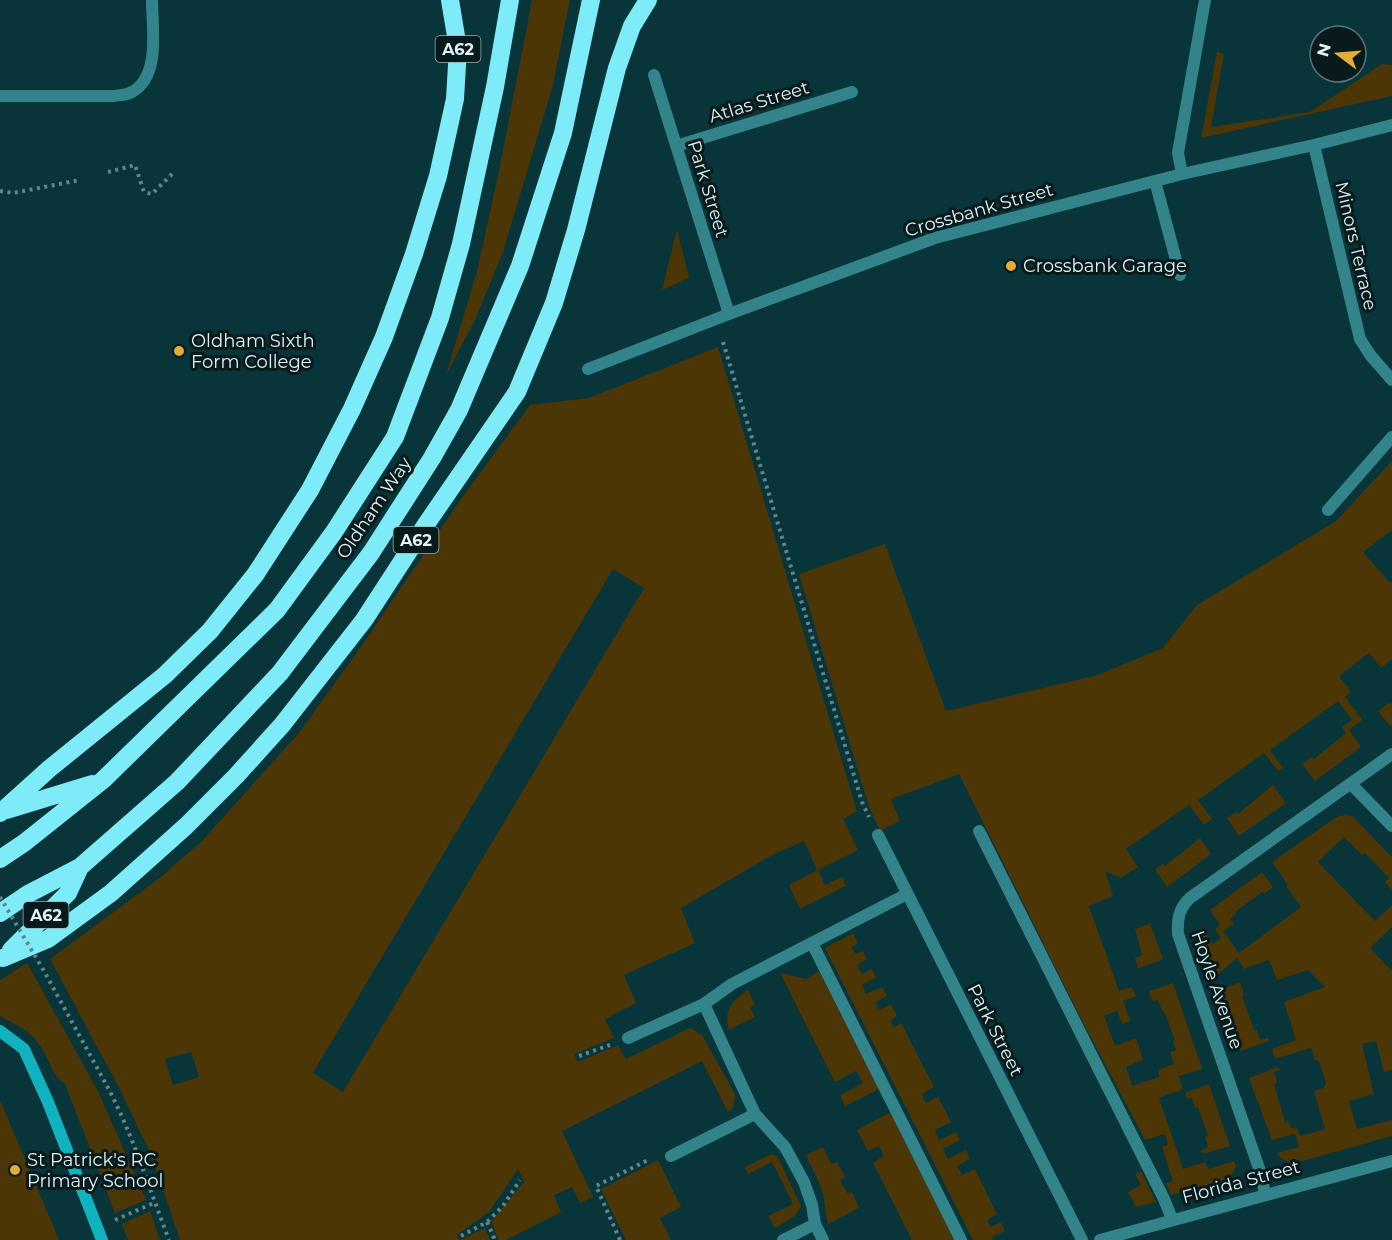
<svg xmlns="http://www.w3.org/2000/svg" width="1392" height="1240" viewBox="0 0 1392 1240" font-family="Montserrat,sans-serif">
<rect width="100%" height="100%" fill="#07353a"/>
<path fill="#4c3605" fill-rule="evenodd" d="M 532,0 L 570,0 L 553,85 L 503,252 L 475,320 L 446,375 L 477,271 L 499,171 Z
M 1217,52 L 1224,54 L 1211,127 L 1310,112 L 1382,64 L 1392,65 L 1392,96 L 1201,138 Z
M 677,229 L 689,278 L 662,290 Z
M 718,347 L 857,811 L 843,819 L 858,850 L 818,870 L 825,885 L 842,877 L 846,886 L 800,909 L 789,885 L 817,870 L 804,841 L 774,854 L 681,908 L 695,943 L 624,975 L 636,1003 L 605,1019 L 614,1038 L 574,1054 L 578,1062 L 618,1045 L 626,1059 L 690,1028 L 702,1035 L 735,1094 L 733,1108 L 728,1112 L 702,1061 L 562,1131 L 593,1197 L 580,1203 L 572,1187 L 554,1195 L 561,1212 L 506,1240 L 499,1240 L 491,1222 L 524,1182 L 518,1169 L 489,1212 L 457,1235 L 459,1240 L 180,1240 L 150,1152 L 116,1082 L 50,959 L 161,877 L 202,841 L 298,734 L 358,651 L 461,499 L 530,405 L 589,398 ZM 613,569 L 644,588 L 343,1092 L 313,1073 ZM 191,1052 L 199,1077 L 173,1085 L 165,1059 Z
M 1392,461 L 1392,530 L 1363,552 L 1390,583 L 1392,582 L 1392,659 L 1381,668 L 1369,653 L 1339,676 L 1351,692 L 1345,697 L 1362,720 L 1349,730 L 1361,747 L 1315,781 L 1302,764 L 1312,757 L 1314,759 L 1346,733 L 1342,727 L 1352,720 L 1338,701 L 1270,750 L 1283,768 L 1278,771 L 1264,753 L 1198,800 L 1212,819 L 1204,825 L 1189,805 L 1126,849 L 1138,867 L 1121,878 L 1105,871 L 1113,896 L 1089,906 L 1119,991 L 1132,987 L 1136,996 L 1123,1001 L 1130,1021 L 1122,1024 L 1117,1011 L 1104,1016 L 1115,1046 L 1136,1038 L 1143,1060 L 1126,1067 L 1132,1086 L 1159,1077 L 1158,1070 L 1174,1064 L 1170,1052 L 1176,1050 L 1173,1041 L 1175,1040 L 1164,1011 L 1162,1011 L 1158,1000 L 1152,1001 L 1149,991 L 1173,983 L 1202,1069 L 1179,1076 L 1183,1089 L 1159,1098 L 1183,1169 L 1205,1162 L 1209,1169 L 1234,1161 L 1236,1166 L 1231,1177 L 1226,1181 L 1171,1195 L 1166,1183 L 1173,1181 L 1162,1147 L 1168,1145 L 1165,1134 L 1145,1140 L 1075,1007 L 959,774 L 891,799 L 900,821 L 880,831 L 869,807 L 799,574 L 885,544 L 946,711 L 1098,675 L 1163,648 L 1197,605 L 1336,521 Z
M 1389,703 L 1392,704 L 1392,725 L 1390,726 L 1378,711 Z
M 1273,785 L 1286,803 L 1239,836 L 1227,818 L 1236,812 L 1238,814 Z
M 1347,815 L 1352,816 L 1392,857 L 1392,890 L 1385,882 L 1389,878 L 1365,853 L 1362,855 L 1344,837 L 1318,862 L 1375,921 L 1392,905 L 1392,927 L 1370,948 L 1392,971 L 1392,1070 L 1384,1072 L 1376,1041 L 1362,1044 L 1374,1094 L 1349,1101 L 1357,1129 L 1392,1120 L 1392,1136 L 1295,1163 C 1286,1162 1282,1160 1277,1153 L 1299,1147 L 1295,1134 L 1272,1140 L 1249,1078 L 1278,1067 L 1280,1070 L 1274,1072 L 1277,1083 L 1274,1084 L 1285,1122 L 1288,1121 L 1291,1128 L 1297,1127 L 1300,1136 L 1325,1129 L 1314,1091 L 1324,1088 L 1326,1083 L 1319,1061 L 1315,1060 L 1311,1048 L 1275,1059 L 1272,1049 L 1296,1040 L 1284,1002 L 1325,987 L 1308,970 L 1277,980 L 1269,960 L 1244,969 L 1237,958 L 1214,978 L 1200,937 L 1201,927 L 1213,944 L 1221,938 L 1215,929 L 1220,925 L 1210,910 L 1262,872 L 1273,887 L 1264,894 L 1262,892 L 1235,912 L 1236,914 L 1230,919 L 1234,924 L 1223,931 L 1239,953 L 1301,907 L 1286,886 L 1287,884 L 1272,862 L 1329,822 L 1339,816 Z
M 1200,838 L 1211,854 L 1167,887 L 1155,869 L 1163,864 L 1165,866 Z
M 1150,923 L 1163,959 L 1138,969 L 1135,958 L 1142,955 L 1135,929 Z
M 853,933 L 858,943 L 852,947 L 855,954 L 863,951 L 867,959 L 857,965 L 862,974 L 872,969 L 876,977 L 862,985 L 866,994 L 882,987 L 887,996 L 876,1002 L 879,1010 L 891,1004 L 897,1016 L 890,1020 L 894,1027 L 901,1023 L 934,1087 L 922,1094 L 926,1103 L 938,1097 L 951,1122 L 935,1130 L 939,1140 L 956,1132 L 960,1140 L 943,1149 L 948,1159 L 966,1150 L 970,1159 L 957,1166 L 962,1175 L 975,1169 L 997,1214 L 987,1220 L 991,1227 L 1001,1222 L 1005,1231 L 992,1237 L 993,1240 L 973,1240 L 825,948 Z
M 27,963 L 98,1091 L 146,1200 L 115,1213 L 65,1084 C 50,1073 50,1059 39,1044 C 30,1031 15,1024 0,1016 L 0,980 Z
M 819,971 L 879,1089 L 845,1106 L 840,1095 L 863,1083 L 856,1071 L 835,1082 L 780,973 L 806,979 Z
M 1240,982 L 1244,995 L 1242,996 L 1254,1030 L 1257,1030 L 1260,1040 L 1268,1038 L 1269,1041 L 1240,1051 L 1219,990 Z
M 748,990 L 755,1005 L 750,1008 L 755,1017 L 729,1030 C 723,1009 732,1002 748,990 Z
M 1209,1084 L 1230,1146 L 1203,1154 L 1201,1150 L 1208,1147 L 1205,1137 L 1208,1136 L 1198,1107 L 1195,1108 L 1192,1098 L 1187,1099 L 1185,1093 Z
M 0,1100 L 59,1240 L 0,1240 Z
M 891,1112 L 955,1240 L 912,1240 L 873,1163 L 884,1156 L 879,1146 L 868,1151 L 857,1130 Z
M 823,1147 L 831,1164 L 837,1162 L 845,1177 L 840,1180 L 847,1193 L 852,1192 L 859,1208 L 828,1224 L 822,1189 L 806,1155 Z
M 772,1154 L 777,1156 L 801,1206 L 795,1216 L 775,1228 L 768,1216 L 793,1204 L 772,1162 L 748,1174 L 745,1167 Z
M 658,1160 L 681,1207 L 660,1218 L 671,1240 L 626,1240 L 601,1189 Z
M 1141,1171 L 1156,1202 L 1136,1207 L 1128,1192 L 1141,1185 L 1135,1174 Z
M 150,1211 L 160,1240 L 128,1240 L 122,1224 Z
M 485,1228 L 490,1240 L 460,1240 Z"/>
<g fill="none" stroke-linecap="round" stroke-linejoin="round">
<path stroke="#628589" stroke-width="4" stroke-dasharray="3 4.5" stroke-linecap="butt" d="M 108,172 L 135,165 L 144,192 L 152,194 L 174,172
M 0,191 L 13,193 L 80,180
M 723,342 L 862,802 L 869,817
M 579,1056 L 610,1045
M 107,1086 C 133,1135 149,1188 169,1240
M 115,1220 L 156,1202
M 487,1222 L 495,1240
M 461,1236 L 487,1222 L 503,1206 L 520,1180
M 620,1240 L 596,1186 L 650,1159"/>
<path stroke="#33838b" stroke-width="12" d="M 654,75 L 729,314
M 676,146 L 852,92
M 979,831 L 1164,1199 L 1172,1219
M 812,943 L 961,1240
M 628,1038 L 704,1004 L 732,984 L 907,894
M 671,1156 L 755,1114
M 783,1240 L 815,1224"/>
<path stroke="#33838b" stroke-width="12" d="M 0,96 L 114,96 C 120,95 127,95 132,92 C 161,76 152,28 152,0
M 1314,145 L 1360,339 L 1371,356 L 1392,380
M 1182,174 L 1178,153 L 1205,0
M 1155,181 L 1180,275
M 588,369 L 729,314 L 935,238 L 1182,174 L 1314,145 L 1392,125
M 1328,510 L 1392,437
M 1351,784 L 1392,826
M 878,835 L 1082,1240
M 704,1004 L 755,1114 L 785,1147 L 804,1182 L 812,1205 L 815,1224 L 823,1240
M 1265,1194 L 1261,1174 L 1178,934 C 1177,919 1179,908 1190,898 L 1392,754
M 1100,1240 L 1392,1161"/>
<path stroke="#11b2c0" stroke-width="12" d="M 0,1031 L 24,1049 L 48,1102 L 102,1240"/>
<path stroke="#7decf8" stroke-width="18" d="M 7,810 L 92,784
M 0,813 L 49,769 L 165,675 L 210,631 L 255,575 L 310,490 L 352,409 L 384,337 L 414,254 L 438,176 L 455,99 L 458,48 L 450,0
M 0,859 L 24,843 L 103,780 L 277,610 L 334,532 L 395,437 L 440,318 L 461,244 L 495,87 L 510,0
M 0,913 L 28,894 L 80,867 L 177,782 L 280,673 L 371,553 L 432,458 L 459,410 L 520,266 L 563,133 L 591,0
M 11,950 L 68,893 L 80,867
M 3,958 L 48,939 L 111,893 L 186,826 L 236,776 L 282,725 L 364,620 L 427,523 L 517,392 L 554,303 L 576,230 L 617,68 L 632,26 L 648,0"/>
<path stroke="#628589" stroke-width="4" stroke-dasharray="3 4.5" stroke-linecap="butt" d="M 0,897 L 44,971 L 107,1086"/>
</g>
<g fill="#e4ae35" stroke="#081a1c" stroke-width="2">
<circle cx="1011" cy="266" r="6"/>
<circle cx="179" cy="351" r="6"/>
<circle cx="15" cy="1170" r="6"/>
</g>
<g text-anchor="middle" stroke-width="6" stroke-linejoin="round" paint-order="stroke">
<g fill="#081a1c" stroke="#9db2b4" stroke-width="1.5">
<rect x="435.5" y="36" width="45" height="26" rx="4.5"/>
<rect x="393.5" y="527" width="45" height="26" rx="4.5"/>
<rect x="23.5" y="902" width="45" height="26" rx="4.5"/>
</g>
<g font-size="16" font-weight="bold" fill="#ddf3f5">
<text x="458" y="55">A62</text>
<text x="416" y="546">A62</text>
<text x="46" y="921">A62</text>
</g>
<g font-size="18" fill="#ddf3f5" stroke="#081a1c">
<text transform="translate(759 102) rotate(-17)" y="6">Atlas Street</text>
<text transform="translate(708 189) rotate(73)" y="6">Park Street</text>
<text transform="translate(979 210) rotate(-16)" y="6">Crossbank Street</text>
<text transform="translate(1356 246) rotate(77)" y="6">Minors Terrace</text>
<text transform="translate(374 508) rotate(-56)" y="6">Oldham Way</text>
<text transform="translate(1217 990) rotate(71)" y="6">Hoyle Avenue</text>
<text transform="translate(995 1030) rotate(63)" y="6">Park Street</text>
<text transform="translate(1241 1182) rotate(-15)" y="6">Florida Street</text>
</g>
<g font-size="18" fill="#ddf3f5" stroke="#081a1c" text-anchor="start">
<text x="1023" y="272">Crossbank Garage</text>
<text x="191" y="347">Oldham Sixth<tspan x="191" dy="21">Form College</tspan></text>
<text x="27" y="1166">St Patrick's RC<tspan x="27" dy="21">Primary School</tspan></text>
</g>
</g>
<g transform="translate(1338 54) rotate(286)"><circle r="28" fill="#081a1c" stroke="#5d7173" stroke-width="1.5"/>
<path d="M0-4.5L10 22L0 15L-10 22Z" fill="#e4ae35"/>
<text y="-9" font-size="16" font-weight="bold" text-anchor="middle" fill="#ddf3f5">N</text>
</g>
</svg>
